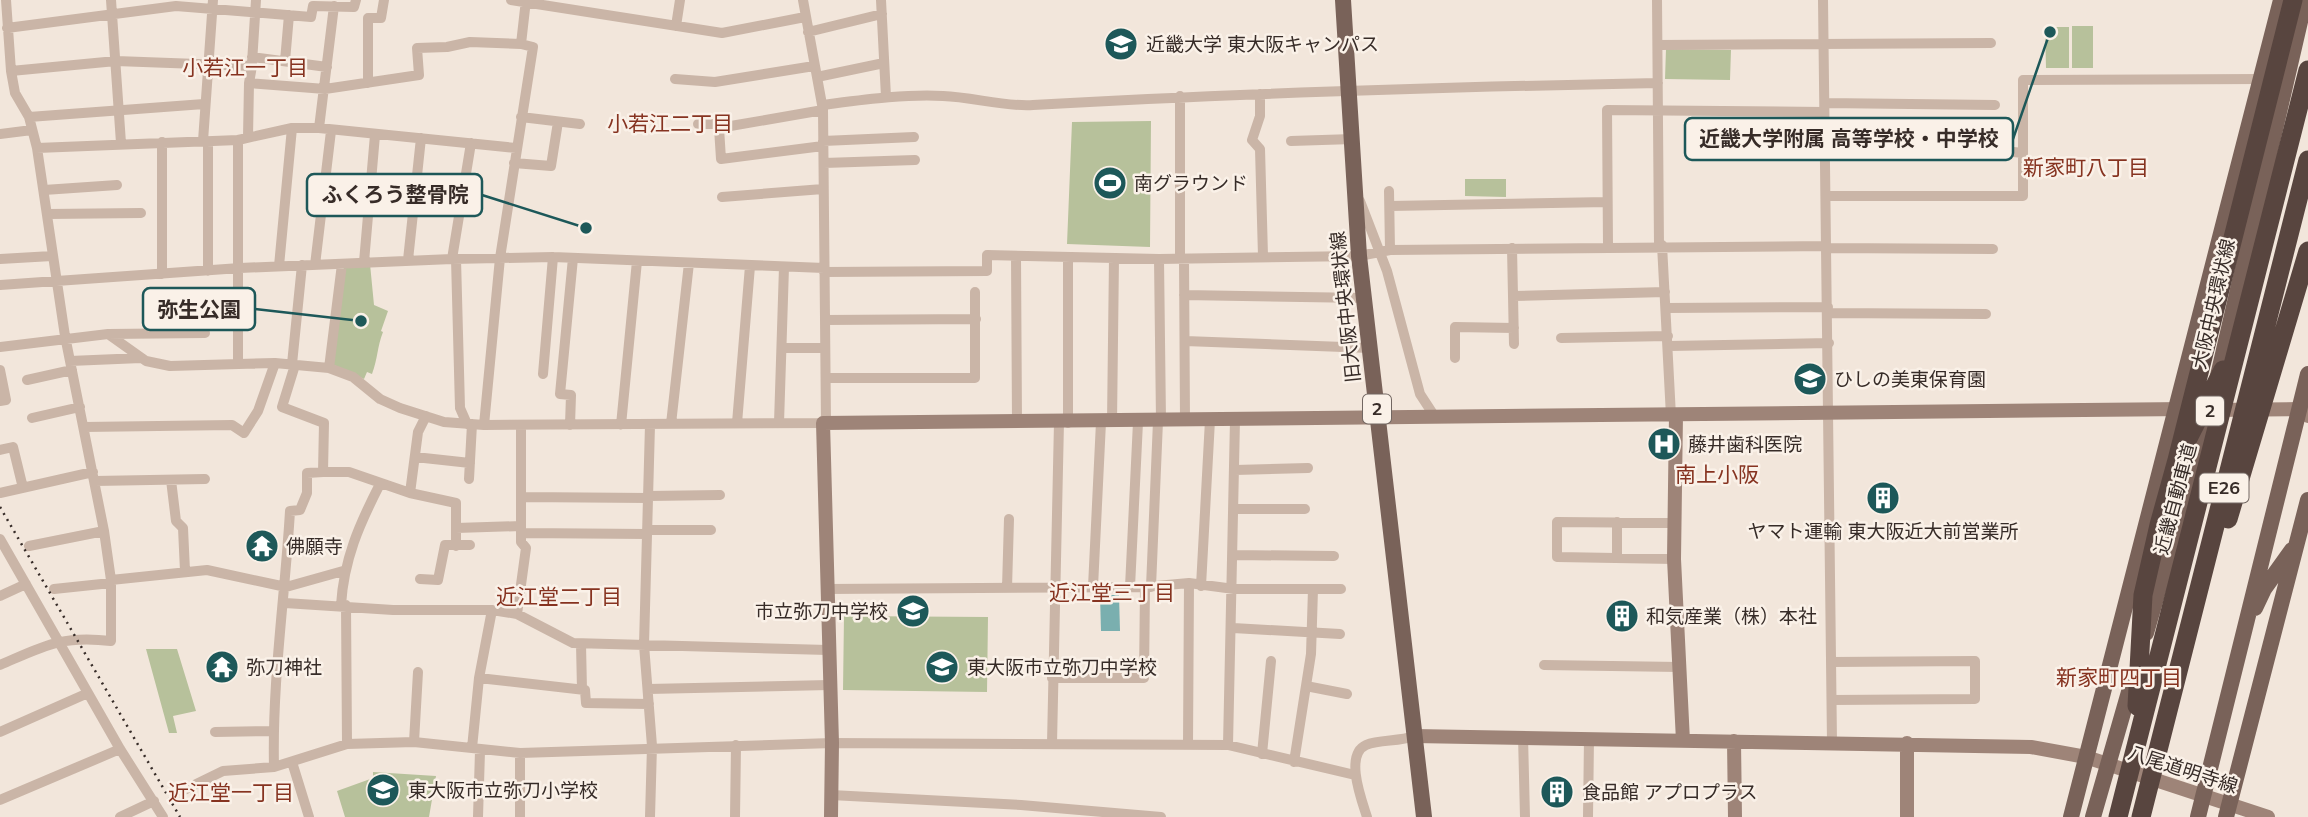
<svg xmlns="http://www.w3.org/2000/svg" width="2308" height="817" viewBox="0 0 2308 817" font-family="Mulish,'Noto Sans JP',sans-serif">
<rect width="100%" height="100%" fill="#f2e6db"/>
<path fill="#b7c19b" d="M 2072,26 L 2093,26 L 2093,68 L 2072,68 Z
M 2045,27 L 2069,27 L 2069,68 L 2046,68 Z
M 1666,49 L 1731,50 L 1730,80 L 1665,79 Z
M 1151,121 L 1150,247 L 1067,244 L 1072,122 Z
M 1465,179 L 1506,179 L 1506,197 L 1465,196 Z
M 370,264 L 374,305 L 388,311 L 381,331 L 383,332 C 377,347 378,358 372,374 L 367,372 L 364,379 L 332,364 L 344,266 Z
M 844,616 L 988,617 L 987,692 L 843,690 Z
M 146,649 L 177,649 L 196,711 L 173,716 L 177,733 L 169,733 Z
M 373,772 L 436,776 L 429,817 L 345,817 L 337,791 L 373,778 Z"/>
<path fill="#7aafaf" d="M 1100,595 L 1119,595 L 1120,631 L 1101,631 Z"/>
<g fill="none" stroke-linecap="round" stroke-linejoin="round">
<path stroke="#cab5a7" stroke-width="10" d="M 111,0 L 121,143
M 511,0 L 722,33 L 805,17
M 803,0 L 823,110 L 826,423
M 881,0 L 886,97
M 1657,0 L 1659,245
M 1823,0 L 1832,742
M 676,26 L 680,0
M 7,28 L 176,6 L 311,17 L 313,6 L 354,7 L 356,0
M 808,32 L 882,14
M 1658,45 L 1991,43
M 252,57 L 327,67
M 285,61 L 289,15
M 252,63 L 256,0
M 11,71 L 116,61 L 252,66 L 249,83 L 325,89 L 419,75 L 417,48 L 447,47 L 470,42 L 521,44
M 817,77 L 884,63
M 675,79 L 715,82 L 814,66
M 368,83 L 368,18 L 381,18 L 384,0
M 1260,94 L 1260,116 L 1252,140 L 1260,149 L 1263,256
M 1825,103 L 1995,105
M 822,105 C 862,100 903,94 943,96 C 973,97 1004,107 1033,105 C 1241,93 1449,87 1658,83
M 29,117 L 204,104
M 521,117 L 580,124
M 698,124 L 718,124 L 719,128 L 823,110
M 319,128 L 334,6
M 719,128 L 721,159 L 823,146
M 0,134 L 32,130
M 248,137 L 249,83
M 238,140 L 292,128 L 319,128 L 516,148
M 203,141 L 213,0
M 823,141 L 914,137
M 1291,141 L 1353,139
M 162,142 L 162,274
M 37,148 L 238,140 L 238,363
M 1825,152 L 1994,150 L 2023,153
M 514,163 L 551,166 L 558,122
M 824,163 L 915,160
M 44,190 L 117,185
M 1389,191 L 1390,250
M 1826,196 L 2023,196 L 2023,80 L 2261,79
M 722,197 L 823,189
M 1360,201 L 1387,271 L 1420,394 L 1435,417
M 1390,206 L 1607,202
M 48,214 L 141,213
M 1662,245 L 1671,416
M 1608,246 L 1607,110 L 1824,112
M 1512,248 L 1514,344
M 1827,248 L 1993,249
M 1016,256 L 1017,423
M 1180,258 L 1180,96
M 0,259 L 52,256
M 452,259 L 471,143
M 456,259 L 460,408 L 467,424
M 1159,259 L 1161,421
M 1184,259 L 1185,421
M 408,260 L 421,138
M 364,262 L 375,135
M 315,265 L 331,131
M 279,266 L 292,128
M 208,271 L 208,141
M 824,272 L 987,271 L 987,255 L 1159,259 L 1359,256 L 1390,250 L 1827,246
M 0,285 L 240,268 L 452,259 L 553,257 L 824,268
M 1184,295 L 1364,298
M 1513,296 L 1665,292
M 1666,308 L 1828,307
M 1829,313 L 1986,314
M 825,320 L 976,319
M 108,334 L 205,333
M 1561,338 L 1668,336
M 1185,341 L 1370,348
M 1669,346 L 1829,343
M 0,347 L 108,334 L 146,361 L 170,366 L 275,363 L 329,368 L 353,377 L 380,399 L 400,408 L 444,422 L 484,425 L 823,423
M 782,348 L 825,348
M 1455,358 L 1455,327 L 1514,328
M 70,361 L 141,358
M 292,364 L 302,265
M 295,365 L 282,407 L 324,423 L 323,472 L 307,473 L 307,493 L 300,510 L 290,511 C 285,597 272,681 274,767 L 347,744 L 414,742 L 520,753 L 832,743 L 1228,745 L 1235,420
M 329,368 L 342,264
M 0,370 L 6,400 L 0,401
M 543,374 L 553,257
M 826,378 L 975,378 L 975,292
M 27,380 L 72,370
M 32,418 L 80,407
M 1112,422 L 1114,258
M 737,423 L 750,266
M 779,423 L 784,267
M 1068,423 L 1068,257
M 671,424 L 689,263
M 484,425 L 500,258 L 533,47 L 521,44 L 526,0
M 570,425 L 571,395 L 560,394 L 573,258
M 621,425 L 637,261
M 84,427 L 232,425 L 244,433 L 258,411 L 275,363
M 0,450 L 13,447 L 23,488
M 415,457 L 470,463
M 1235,470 L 1308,468
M 323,472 L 349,472 L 410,493 L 418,432 L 426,416
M 469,479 L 472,424
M 171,480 L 176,521 L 183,528 L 185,571
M 95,481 L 205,479
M 0,493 L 93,472
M 410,493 L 456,503 L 456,546
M 648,496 L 720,495
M 521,497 L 648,498
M 1235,509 L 1305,509
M 1674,523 L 1557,522 L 1557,557 L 1674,559
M 456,528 L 521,526
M 647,530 L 711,530
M 521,533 L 647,534
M 0,539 L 120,749 L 163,817
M 29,546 L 104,531
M 1234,555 L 1334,556
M 1617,558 L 1617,522
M 420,579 L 438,580 L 445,545 L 470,545
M 111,580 L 207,570 L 286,587 L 343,571
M 1201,586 L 1210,420
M 1093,587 L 1101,422
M 1130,587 L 1138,422
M 1151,587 L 1158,421
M 1007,588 L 1009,519
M 54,589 L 111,583
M 826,589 L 1145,587 L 1189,583 L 1234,589 L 1341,589
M 0,596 L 26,584
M 285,603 L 393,610 L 492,610 L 517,614 L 573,643 L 828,650
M 341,605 C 344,559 359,525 380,484
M 346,605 L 347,744
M 517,614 L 526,548 L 521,542 L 521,425
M 1233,628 L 1340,634
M 581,644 L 582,690
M 1832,662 L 1975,661 L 1975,699 L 1832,700
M 0,665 C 44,646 61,635 111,641 L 111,580 L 104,531 L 65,336 L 37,148 L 29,117 L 15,93 L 11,71 L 6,0
M 1544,665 L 1679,667
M 479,678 L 585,690 L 586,703 L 649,704
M 1052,678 L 1144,678 L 1145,587
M 1306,686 L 1347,694
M 648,689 L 829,685
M 0,732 L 88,693
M 215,732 L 273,731
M 1523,736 L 1525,817
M 414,742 L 418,672
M 1052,744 L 1059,422
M 1188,744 L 1189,583
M 1228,745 L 1355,775
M 472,748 L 479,678 L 492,610
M 520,753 L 520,817
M 1262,754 L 1271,661
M 292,762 L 309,817
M 1294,762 L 1311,654 L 1313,589
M 182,791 L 223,771 L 274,767
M 831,795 L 1021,805 L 1161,817
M 0,800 L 120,749
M 120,817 L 154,801
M 478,817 L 480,751
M 650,817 L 652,746 L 644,645 L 650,425
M 735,817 L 736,745
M 1367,817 C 1362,801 1344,755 1366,745 C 1380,739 1399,742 1414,736
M 1588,817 L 1589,738"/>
<path stroke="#9e8478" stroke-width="14" d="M 2213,410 L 2299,409 L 2308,416
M 1676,415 L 1674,559 L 1683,741
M 1414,736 L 2031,747 L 2086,757 L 2268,817
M 1734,741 L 1735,817
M 831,817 L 832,743 L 823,423 L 2186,409
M 1907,817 L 1907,743"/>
<path stroke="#796259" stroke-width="16" d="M 1343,0 L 1359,256 L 1424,817
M 2217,380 L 2305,0
M 2255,608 L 2264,589 L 2292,550
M 2146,633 L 2211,406
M 2071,817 L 2281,0
M 2093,817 L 2133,678
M 2198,817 L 2308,374
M 2226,817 L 2308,500"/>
<path stroke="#58453f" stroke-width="19" d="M 2177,460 L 2293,0
M 2228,519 L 2308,251
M 2137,706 L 2143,595 L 2159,525 L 2177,460 L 2223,370
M 2118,817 L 2308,70
M 2141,817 L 2308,160"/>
<path stroke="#372c28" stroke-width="2.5" stroke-dasharray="2 5" stroke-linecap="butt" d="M 0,507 L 180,817"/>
</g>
<defs>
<symbol id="university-disc" viewBox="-11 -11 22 22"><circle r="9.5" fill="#1d5859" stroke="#faf1e8"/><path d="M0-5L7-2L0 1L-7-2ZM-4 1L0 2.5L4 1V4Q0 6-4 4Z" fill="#fff"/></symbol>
<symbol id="stadium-disc" viewBox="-11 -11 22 22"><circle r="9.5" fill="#1d5859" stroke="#faf1e8"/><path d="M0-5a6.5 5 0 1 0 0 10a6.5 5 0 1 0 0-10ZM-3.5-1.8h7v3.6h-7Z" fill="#fff"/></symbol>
<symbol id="school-disc" viewBox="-11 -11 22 22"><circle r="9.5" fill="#1d5859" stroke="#faf1e8"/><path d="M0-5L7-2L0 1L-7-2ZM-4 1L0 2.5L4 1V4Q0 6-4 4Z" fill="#fff"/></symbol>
<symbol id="hospital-disc" viewBox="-11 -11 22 22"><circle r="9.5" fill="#1d5859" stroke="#faf1e8"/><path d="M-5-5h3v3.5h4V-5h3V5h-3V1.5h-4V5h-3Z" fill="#fff"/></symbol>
<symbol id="building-disc" viewBox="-11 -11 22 22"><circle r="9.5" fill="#1d5859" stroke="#faf1e8"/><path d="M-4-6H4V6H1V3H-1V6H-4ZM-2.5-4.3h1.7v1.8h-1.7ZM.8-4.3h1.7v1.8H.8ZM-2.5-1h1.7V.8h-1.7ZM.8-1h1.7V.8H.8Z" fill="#fff"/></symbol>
<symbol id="temple-disc" viewBox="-11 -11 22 22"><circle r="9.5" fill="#1d5859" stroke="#faf1e8"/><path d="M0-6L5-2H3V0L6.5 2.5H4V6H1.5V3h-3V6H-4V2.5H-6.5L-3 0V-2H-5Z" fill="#fff"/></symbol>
</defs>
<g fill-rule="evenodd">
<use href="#university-disc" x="1102" y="25" width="38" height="38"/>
<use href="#stadium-disc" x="1091" y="164" width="38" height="38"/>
<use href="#school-disc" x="1791" y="360" width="38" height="38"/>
<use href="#hospital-disc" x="1645" y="425" width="38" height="38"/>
<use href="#building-disc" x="1864" y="479" width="38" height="38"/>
<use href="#temple-disc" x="243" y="527" width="38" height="38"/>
<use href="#school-disc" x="894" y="592" width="38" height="38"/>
<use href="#building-disc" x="1603" y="597" width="38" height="38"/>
<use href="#temple-disc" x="203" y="648" width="38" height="38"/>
<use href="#school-disc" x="923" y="648" width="38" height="38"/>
<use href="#school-disc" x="364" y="771" width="38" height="38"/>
<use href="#building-disc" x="1538" y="773" width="38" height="38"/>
</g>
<g text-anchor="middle" stroke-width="5" stroke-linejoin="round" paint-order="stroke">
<g fill="#faf1e8" stroke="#726762" stroke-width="2">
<rect x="1363" y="394.5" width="28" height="29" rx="5"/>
<rect x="2196" y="396.5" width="28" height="29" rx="5"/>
<rect x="2199.5" y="473.5" width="49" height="29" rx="5"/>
</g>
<g font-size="18" font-weight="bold" fill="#372c28">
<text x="1377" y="415">2</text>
<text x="2210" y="417">2</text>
<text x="2224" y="494">E26</text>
</g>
<g font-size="19" fill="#372c28" stroke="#faf1e8" text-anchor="start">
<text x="1146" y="51">近畿大学 東大阪キャンパス</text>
<text x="1134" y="190">南グラウンド</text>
<text x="1834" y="386">ひしの美東保育園</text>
<text x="1688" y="451">藤井歯科医院</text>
<text x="1883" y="538" text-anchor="middle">ヤマト運輸 東大阪近大前営業所</text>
<text x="286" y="553">佛願寺</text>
<text x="888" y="618" text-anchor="end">市立弥刀中学校</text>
<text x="1646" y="623">和気産業（株）本社</text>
<text x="246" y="674">弥刀神社</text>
<text x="967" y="674">東大阪市立弥刀中学校</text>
<text x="408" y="797">東大阪市立弥刀小学校</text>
<text x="1582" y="799">食品館 アプロプラス</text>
</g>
<g font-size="19" fill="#372c28" stroke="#faf1e8">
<text transform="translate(2213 304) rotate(-77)" y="7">大阪中央環状線</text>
<text transform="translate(1345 307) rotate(-96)" y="7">旧大阪中央環状線</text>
<text transform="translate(2175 499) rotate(-75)" y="7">近畿自動車道</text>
<text transform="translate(2183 769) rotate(18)" y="7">八尾道明寺線</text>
</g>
<g font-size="21" fill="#863320" stroke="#faf1e8">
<text x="245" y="75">小若江一丁目</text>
<text x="670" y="131">小若江二丁目</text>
<text x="2086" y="175">新家町八丁目</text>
<text x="1717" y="482">南上小阪</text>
<text x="1112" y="600">近江堂三丁目</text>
<text x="559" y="604">近江堂二丁目</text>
<text x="2119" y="685">新家町四丁目</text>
<text x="231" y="800">近江堂一丁目</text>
</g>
</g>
<path fill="none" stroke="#1d5859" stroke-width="2.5" d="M2050 32L2013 139M586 228L482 195M361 321L255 309"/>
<g fill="#1d5859" stroke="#faf1e8" stroke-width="2.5">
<circle cx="2050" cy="32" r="7"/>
<circle cx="586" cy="228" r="7"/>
<circle cx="361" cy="321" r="7"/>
</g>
<g fill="#faf1e8" stroke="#1d5859" stroke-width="2.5">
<rect x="1685" y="118" width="328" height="42" rx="7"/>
<rect x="307" y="174" width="175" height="42" rx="7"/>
<rect x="143" y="288" width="112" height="42" rx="7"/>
</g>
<g font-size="21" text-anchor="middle" font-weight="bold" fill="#372c28">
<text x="1849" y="146">近畿大学附属 高等学校・中学校</text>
<text x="395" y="202">ふくろう整骨院</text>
<text x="199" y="317">弥生公園</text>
</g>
</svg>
